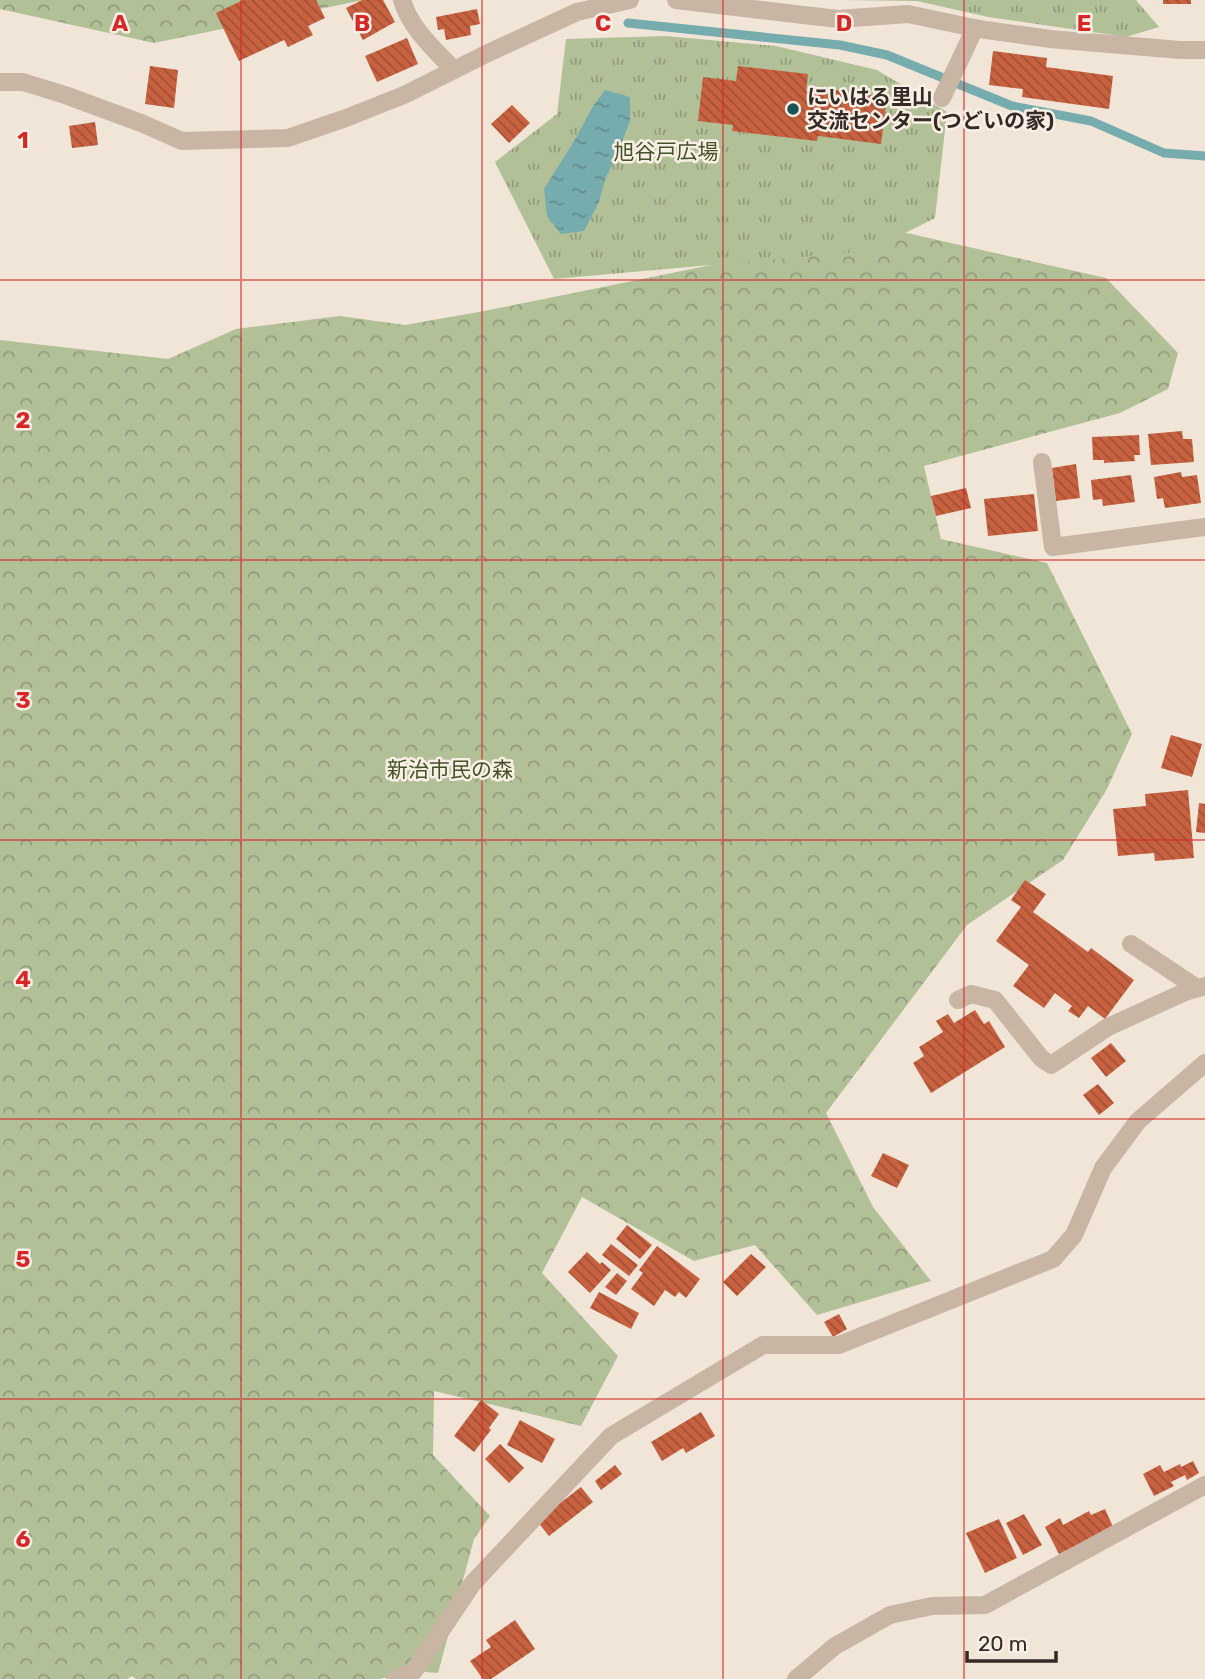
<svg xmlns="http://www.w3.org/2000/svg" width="1205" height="1679" viewBox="0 0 1205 1679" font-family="Rubik,'Noto Sans JP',sans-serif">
<defs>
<pattern id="forest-crowns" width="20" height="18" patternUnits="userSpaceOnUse" patternTransform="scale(1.75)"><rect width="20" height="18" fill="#b2c098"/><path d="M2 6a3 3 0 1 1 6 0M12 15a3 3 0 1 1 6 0" fill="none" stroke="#929c7c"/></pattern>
<pattern id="park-tufts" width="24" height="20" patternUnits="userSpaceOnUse" patternTransform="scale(1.75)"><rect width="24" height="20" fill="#b2c098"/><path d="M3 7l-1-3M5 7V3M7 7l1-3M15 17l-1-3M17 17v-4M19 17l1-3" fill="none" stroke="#929c7c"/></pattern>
<pattern id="water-ripples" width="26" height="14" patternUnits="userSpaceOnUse" patternTransform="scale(1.75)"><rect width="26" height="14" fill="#77acae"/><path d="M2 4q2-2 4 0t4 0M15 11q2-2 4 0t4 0" fill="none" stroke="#628c8d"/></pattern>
<pattern id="building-back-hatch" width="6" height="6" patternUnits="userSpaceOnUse" patternTransform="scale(1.75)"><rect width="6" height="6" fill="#c76140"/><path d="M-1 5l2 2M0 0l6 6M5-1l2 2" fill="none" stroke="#a25035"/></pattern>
</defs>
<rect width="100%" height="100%" fill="#f1e5d8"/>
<path fill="url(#forest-crowns)" d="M 0,0 L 363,0 L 154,43 L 0,9 Z
M 889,229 L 1106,278 L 1178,353 L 1168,389 L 1120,413 L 924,466 L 941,539 L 1047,563 L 1132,734 L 1107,789 L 1063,860 L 967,925 L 826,1113 L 873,1207 L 931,1281 L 817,1315 L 755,1245 L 694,1261 L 582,1197 L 542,1273 L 618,1356 L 581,1426 L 434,1391 L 433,1455 L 490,1516 L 474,1539 L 438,1673 L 414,1671 L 380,1679 L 136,1679 L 132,1676 L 127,1679 L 0,1679 L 0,340 L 168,359 L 236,329 L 340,316 L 405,325 L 484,311 Z"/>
<path fill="url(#park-tufts)" d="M 841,0 L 1136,0 L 1159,27 L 1126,37 L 988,17 L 917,1 Z
M 666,36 L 776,46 L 877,70 L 947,112 L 935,218 L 869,251 L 554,279 L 495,162 L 557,114 L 566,39 Z"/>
<path fill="url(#water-ripples)" d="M 605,90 L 630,97 L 630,121 L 618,152 L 605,180 L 599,202 L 584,231 L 561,234 L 547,216 L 544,189 L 576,138 L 593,106 Z"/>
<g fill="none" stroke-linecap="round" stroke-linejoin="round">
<path stroke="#77acae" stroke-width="9" d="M 628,23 L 840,45 L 887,55 L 1012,106 L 1091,121 L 1164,153 L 1205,156"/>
</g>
<path fill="url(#building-back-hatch)" d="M 243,0 L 316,0 L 325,18 L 308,26 L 313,35 L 288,47 L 284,40 L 239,61 L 216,13 Z
M 362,0 L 383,0 L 395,22 L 363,40 L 346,8 Z
M 1163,0 L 1191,0 L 1191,4 L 1163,4 Z
M 477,9 L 480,24 L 470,26 L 471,35 L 446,40 L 444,29 L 438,30 L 436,17 Z
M 407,38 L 418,64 L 377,82 L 365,56 Z
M 993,51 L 1047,58 L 1046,67 L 1113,76 L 1109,109 L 1022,97 L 1023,89 L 989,85 Z
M 150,66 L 178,70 L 174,108 L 145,104 Z
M 738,66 L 808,74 L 806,91 L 826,94 L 827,89 L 887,97 L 881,144 L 818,136 L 817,141 L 732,131 L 733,125 L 698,121 L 703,77 L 736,81 Z
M 512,105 L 530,123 L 509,143 L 491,124 Z
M 95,122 L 98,145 L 72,148 L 69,126 Z
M 1182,431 L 1183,439 L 1192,439 L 1194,462 L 1151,465 L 1148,434 Z
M 1139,435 L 1140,455 L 1134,455 L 1135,461 L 1104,463 L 1104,460 L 1093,460 L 1092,437 Z
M 1076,464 L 1080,498 L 1056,501 L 1052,468 Z
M 1181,472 L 1182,477 L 1197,475 L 1201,503 L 1165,508 L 1163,498 L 1157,499 L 1154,477 Z
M 1131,475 L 1135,502 L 1103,506 L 1102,499 L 1093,500 L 1091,480 Z
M 966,488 L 971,508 L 936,516 L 931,496 Z
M 1034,494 L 1038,531 L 988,536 L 984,499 Z
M 1171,735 L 1202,744 L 1192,777 L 1161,768 Z
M 1188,790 L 1194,858 L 1155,861 L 1154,853 L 1118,856 L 1113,809 L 1146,806 L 1145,794 Z
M 1199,803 L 1205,804 L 1205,833 L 1196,832 Z
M 1025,880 L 1046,894 L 1033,912 L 1088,952 L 1091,948 L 1134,980 L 1105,1019 L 1088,1006 L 1079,1018 L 1068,1011 L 1072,1006 L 1055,993 L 1044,1008 L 1013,986 L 1029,965 L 996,941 L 1021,907 L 1011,900 Z
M 975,1010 L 984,1024 L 989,1021 L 1005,1047 L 931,1093 L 913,1063 L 924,1056 L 919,1047 L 943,1032 L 936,1021 L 948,1014 L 954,1023 Z
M 1111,1043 L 1126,1061 L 1106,1077 L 1091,1058 Z
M 1098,1084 L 1114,1103 L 1099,1115 L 1083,1095 Z
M 883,1153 L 909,1165 L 897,1188 L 871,1176 Z
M 627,1225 L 652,1245 L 640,1259 L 616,1239 Z
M 611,1244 L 638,1265 L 629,1276 L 602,1255 Z
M 657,1246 L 700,1279 L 686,1298 L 679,1292 L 675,1297 L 665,1290 L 654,1306 L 631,1289 L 643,1273 L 639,1270 Z
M 587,1252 L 600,1264 L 602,1262 L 611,1270 L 590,1293 L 568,1272 Z
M 751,1254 L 766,1267 L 737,1296 L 723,1282 Z
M 617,1273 L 627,1281 L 616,1295 L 605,1287 Z
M 599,1292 L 639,1313 L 631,1329 L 590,1308 Z
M 839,1314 L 847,1329 L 833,1337 L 824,1322 Z
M 481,1400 L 499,1414 L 489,1428 L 491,1430 L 474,1452 L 454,1436 Z
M 701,1412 L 715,1436 L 686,1453 L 683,1448 L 662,1461 L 651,1442 Z
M 520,1420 L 555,1439 L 542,1463 L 507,1445 Z
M 500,1444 L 524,1468 L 509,1483 L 485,1459 Z
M 1193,1461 L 1199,1473 L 1187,1480 L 1185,1475 L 1171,1482 L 1174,1486 L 1154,1496 L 1143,1474 L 1160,1465 L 1164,1472 L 1180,1464 L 1181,1467 Z
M 615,1465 L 622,1474 L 601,1490 L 595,1481 Z
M 581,1487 L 593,1502 L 549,1536 L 537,1521 Z
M 1105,1509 L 1113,1527 L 1059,1554 L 1045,1527 L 1060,1518 L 1063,1525 L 1089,1511 L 1091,1515 Z
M 1024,1514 L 1042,1545 L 1023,1555 L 1006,1523 Z
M 999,1519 L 1017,1558 L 985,1573 L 966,1533 Z
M 515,1620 L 535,1649 L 491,1679 L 483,1679 L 470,1661 L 491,1647 L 486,1640 Z"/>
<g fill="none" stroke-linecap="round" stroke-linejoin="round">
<path stroke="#c9b5a4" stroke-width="18" d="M 402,0 C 410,28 434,49 454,70
M 0,82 L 23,82 L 65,95 L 141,123 L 182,141
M 942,98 L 975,28
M 1042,462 L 1053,547 L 1205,527
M 1131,944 L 1197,988
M 958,1000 L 971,994 L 995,1000 L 1041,1058 L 1051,1065 L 1108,1027 L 1185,992 L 1205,986
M 395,1679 L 414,1671 L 473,1583 L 611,1436 L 763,1345 L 839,1345 L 1053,1259 L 1074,1235 L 1103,1168 L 1138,1121 L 1205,1063
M 796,1679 L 835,1646 L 890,1615 L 932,1606 L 985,1605 L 1205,1485"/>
<path stroke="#c9b5a4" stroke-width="18" d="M 676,0 L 838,19 L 908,14 L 979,29 L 1050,39 L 1180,50 L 1205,50
M 182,141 L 288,138 L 346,118 L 404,95 L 486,54 L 577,12 L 630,0"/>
</g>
<path fill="none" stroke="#d62828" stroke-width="2" stroke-opacity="0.55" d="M 241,0 L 241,1679M 482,0 L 482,1679M 723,0 L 723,1679M 964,0 L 964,1679M 0,280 L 1205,280M 0,560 L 1205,560M 0,840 L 1205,840M 0,1119 L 1205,1119M 0,1399 L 1205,1399"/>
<circle fill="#1b5256" stroke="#f9efe4" stroke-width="2.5" cx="793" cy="109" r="7"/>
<g text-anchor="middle" stroke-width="5" stroke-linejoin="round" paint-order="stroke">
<g font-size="21" font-weight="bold" fill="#342a26" stroke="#f9efe4" text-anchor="start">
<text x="807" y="104">にいはる里山<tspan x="807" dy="24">交流センター(つどいの家)</tspan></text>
</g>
<g font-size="21" fill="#435329" stroke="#f9efe4">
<text x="666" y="159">旭谷戸広場</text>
<text x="450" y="777">新治市民の森</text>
</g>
</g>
<g font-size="23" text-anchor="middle" font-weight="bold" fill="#d62828" stroke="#f9efe4" stroke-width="5" stroke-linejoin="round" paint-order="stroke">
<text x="120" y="31">A</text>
<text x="362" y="31">B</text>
<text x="603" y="31">C</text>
<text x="844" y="31">D</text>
<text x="1084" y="31">E</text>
<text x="23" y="148">1</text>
<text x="23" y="428">2</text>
<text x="23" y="708">3</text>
<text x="23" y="987">4</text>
<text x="23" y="1267">5</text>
<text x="23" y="1547">6</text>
</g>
<path d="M967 1651v10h89v-10" fill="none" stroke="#342a26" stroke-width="3.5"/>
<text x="978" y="1651" font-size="21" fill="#342a26" stroke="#f9efe4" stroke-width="5" paint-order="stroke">20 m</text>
</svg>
